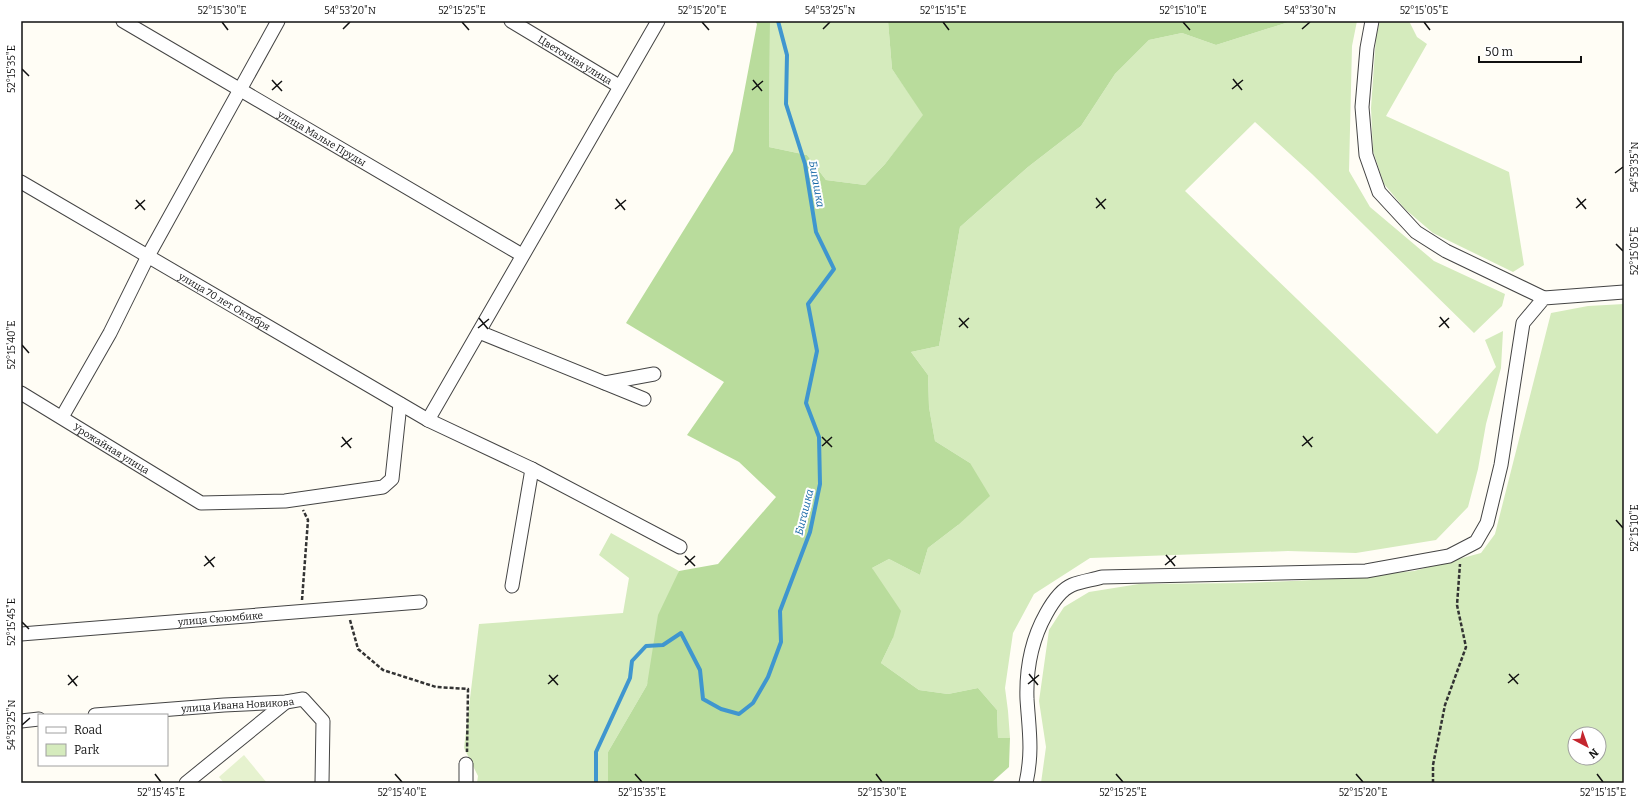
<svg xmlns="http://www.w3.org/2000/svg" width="1645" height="804" viewBox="0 0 1645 804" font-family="Bitter,serif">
<rect width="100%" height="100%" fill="#fffdf5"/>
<path fill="#d5ebbd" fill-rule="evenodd" d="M 770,21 L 888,21 L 892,69 L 924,115 L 885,164 L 865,185 L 826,180 L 807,155 L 769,147 Z
M 1292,21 L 1357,21 L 1352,46 L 1349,171 L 1370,207 L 1434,261 L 1505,294 L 1502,306 L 1474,333 L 1312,174 L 1255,122 L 1185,191 L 1437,434 L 1496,367 L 1485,340 L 1503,331 L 1501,368 L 1486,424 L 1478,469 L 1468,507 L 1436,540 L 1356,553 L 1288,551 L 1090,558 L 1034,594 L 1013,633 L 1005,688 L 1008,711 L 1010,738 L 998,738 L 997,710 L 978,688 L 948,694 L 919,690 L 881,663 L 893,638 L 872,568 L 889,559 L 920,575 L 928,548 L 958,525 L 970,463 L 935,441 L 929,407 L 928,375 L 911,352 L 939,346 L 960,227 L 1028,167 L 1081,126 L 1115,74 L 1149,40 L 1182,33 L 1216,45 Z
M 1380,21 L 1409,21 L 1417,37 L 1427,44 L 1386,116 L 1509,172 L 1524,265 L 1513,272 L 1433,233 L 1405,209 L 1384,184 L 1373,151 L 1371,108 L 1376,37 Z
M 1624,304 L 1624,783 L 1041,783 L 1046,747 L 1039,701 L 1049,630 L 1064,607 L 1089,592 L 1139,584 L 1247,583 L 1334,579 L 1414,571 L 1481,553 L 1495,534 L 1551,313 L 1588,306 ZM 1575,734 L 1599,734 L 1599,758 L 1575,758 Z
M 611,533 L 679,571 L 647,685 L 608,752 L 608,783 L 477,783 L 478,776 L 464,748 L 479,624 L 623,613 L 629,578 L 599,555 Z"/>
<path fill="#b9dc9c" d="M 755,21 L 770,21 L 769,147 L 807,155 L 826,180 L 865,185 L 885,164 L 923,115 L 892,69 L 888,21 L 1292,21 L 1216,45 L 1182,33 L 1149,40 L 1115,74 L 1081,126 L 1028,167 L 960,227 L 939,346 L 911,352 L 928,375 L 929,407 L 935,441 L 970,463 L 990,496 L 958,525 L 928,548 L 920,575 L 889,559 L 872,568 L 901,611 L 893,638 L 881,663 L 919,690 L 948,694 L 978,688 L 997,710 L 998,738 L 1010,738 L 1009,767 L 991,783 L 608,783 L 608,752 L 647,685 L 658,615 L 679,571 L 718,564 L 776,497 L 739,462 L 687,435 L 724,382 L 626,323 L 733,151 L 757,24 Z"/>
<path fill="#e6f2cf" d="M 244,755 L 267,783 L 224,783 L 219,777 Z"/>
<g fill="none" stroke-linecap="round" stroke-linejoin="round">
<path stroke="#3f96cf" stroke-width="4" d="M 596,783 L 596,752 L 630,678 L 632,661 L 646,646 L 663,645 L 681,633 L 700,670 L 703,699 L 721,709 L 739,714 L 753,703 L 768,677 L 781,642 L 780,611 L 810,532 L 820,484 L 819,437 L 806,403 L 817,351 L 808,304 L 834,269 L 816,232 L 805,164 L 786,104 L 787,55 L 778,21"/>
<defs>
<g id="minor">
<path id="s1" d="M 123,21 L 522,255"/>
<path id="s2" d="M 511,21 L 619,86"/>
<path d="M 1372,21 L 1367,48 L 1362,107 L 1366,155 L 1379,192 L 1416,232 L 1446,251 L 1544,298"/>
<path id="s3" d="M 21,182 L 428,420 L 532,469 L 680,547"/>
<path d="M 479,332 L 644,399"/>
<path d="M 605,383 L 654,374"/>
<path id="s4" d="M 21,393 L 201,503 L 285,501 L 383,487 L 392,479 L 400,404"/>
<path d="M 62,417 L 110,333 L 148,256 L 278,21"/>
<path d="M 428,420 L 658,21"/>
<path d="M 512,586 L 532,469"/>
<path id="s5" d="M 21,634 L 420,602"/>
<path id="s6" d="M 95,715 L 224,705 L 286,702 L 303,699 L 323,721 L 322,783"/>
<path d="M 21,721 L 39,719"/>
<path d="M 186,783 L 286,702"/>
<path d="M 466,783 L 466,764"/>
<path d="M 1026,783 C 1033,751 1029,730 1027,699 C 1026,669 1032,639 1046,614 C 1052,603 1060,590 1072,585 C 1082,581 1092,580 1102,577 L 1366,571 L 1449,556 L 1476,542 L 1487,523 L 1501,465 L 1523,323 L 1544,298 L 1624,292"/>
</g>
</defs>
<use href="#minor" stroke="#444" stroke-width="15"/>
<path stroke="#333" stroke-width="2.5" stroke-dasharray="4 2" stroke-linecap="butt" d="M 302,600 L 308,520 L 303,510
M 350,620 L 358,649 L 383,670 L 436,687 L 468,689 L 467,752
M 1433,783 L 1433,765 L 1445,705 L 1466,647 L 1457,605 L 1460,564"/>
<use href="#minor" stroke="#fff" stroke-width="13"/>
</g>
<path fill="none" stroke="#111" stroke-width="1.5" d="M 222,22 L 228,30M 462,22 L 469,30M 702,22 L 709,30M 943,22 L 949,30M 1183,22 L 1190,30M 1424,22 L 1430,30M 343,29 L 350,22M 823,29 L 830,22M 1302,29 L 1310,22M 22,69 L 29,76M 1233,79 L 1242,90M 272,80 L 282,91M 753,80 L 762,91M 1232,89 L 1243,80M 272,90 L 282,81M 752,90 L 763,81M 1615,173 L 1623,167M 1096,198 L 1105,209M 1577,198 L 1586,209M 616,199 L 625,210M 136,200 L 145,210M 1096,208 L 1106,199M 1576,208 L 1586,199M 135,209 L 145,200M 615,209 L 626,200M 1616,244 L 1623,251M 1440,317 L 1449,328M 479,318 L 488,329M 959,318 L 968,328M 959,327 L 969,318M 1439,327 L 1449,318M 478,328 L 489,319M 22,345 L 29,353M 1303,436 L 1312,447M 342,437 L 351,448M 822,437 L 832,447M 822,446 L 832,437M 1302,446 L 1313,437M 341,447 L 352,438M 1616,520 L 1623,528M 1166,555 L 1175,566M 205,556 L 214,567M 685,556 L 695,566M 685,565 L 695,556M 1165,565 L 1176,556M 204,566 L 215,557M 22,622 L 29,629M 1029,674 L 1038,685M 1509,674 L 1518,684M 68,675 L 77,686M 549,675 L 558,685M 1508,683 L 1519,674M 548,684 L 558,675M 1028,684 L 1039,675M 68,685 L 78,676M 22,725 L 30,718M 155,774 L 161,782M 395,774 L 402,782M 635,774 L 642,782M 876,774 L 882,782M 1116,774 L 1123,782M 1356,774 L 1363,782M 1597,774 L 1603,782"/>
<g text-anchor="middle" stroke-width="4" stroke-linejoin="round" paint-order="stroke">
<g font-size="10" fill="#111" stroke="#fff">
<text dy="4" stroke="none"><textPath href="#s2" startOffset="75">Цветочная улица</textPath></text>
<text dy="4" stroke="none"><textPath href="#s1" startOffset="231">улица Малые Пруды</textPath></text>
<text dy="4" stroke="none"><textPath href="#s3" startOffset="236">улица 70 лет Октября</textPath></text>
<text dy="4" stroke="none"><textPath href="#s4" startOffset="106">Урожайная улица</textPath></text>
<text dy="4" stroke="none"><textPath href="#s5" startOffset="200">улица Сююмбике</textPath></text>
<text dy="4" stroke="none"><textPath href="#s6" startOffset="143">улица Ивана Новикова</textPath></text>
</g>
<g font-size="11" font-style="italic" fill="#1768a6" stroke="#fff">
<text transform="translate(817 184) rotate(80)" y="4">Бигашка</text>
<text transform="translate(804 512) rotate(-76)" y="4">Бигашка</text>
</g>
</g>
<rect width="1645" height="804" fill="none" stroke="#ffffff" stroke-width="44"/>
<rect x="38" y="714" width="130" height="52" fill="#ffffff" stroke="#a0a0a0"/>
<rect x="46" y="727" width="20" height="6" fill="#ffffff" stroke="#a0a0a0"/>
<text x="74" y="734" font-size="12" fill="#111111">Road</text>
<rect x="46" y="744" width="20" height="12" fill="#d5ebbd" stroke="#a0a0a0"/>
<text x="74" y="754" font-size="12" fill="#111111">Park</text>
<g transform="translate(1587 746) rotate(139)"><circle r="19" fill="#ffffff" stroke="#a0a0a0"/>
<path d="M0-3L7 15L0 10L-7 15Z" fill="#c4262e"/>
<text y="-6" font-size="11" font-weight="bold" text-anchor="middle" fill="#111111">N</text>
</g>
<path d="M1479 56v6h102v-6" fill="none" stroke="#111111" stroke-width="2"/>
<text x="1485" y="56" font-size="12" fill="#111111" stroke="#ffffff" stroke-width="3" paint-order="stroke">50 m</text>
<rect x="22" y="22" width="1601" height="760" fill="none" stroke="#111" stroke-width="1.5"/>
<g font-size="10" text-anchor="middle" fill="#111">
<text x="222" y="14">52°15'30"E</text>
<text x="350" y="14">54°53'20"N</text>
<text x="462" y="14">52°15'25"E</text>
<text x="702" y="14">52°15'20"E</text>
<text x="830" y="14">54°53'25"N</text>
<text x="943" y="14">52°15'15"E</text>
<text x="1183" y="14">52°15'10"E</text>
<text x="1310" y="14">54°53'30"N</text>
<text x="1424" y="14">52°15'05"E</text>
<text transform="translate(11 69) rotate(-90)" y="4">52°15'35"E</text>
<text transform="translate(1634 167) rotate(-90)" y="4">54°53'35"N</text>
<text transform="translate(1634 251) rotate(-90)" y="4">52°15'05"E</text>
<text transform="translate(11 345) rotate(-90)" y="4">52°15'40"E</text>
<text transform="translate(1634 528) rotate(-90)" y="4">52°15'10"E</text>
<text transform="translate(11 622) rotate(-90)" y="4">52°15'45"E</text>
<text transform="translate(11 725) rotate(-90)" y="4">54°53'25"N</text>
<text x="161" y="796">52°15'45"E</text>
<text x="402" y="796">52°15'40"E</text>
<text x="642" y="796">52°15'35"E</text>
<text x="882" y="796">52°15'30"E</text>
<text x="1123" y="796">52°15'25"E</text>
<text x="1363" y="796">52°15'20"E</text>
<text x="1603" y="796">52°15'15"E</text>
</g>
</svg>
